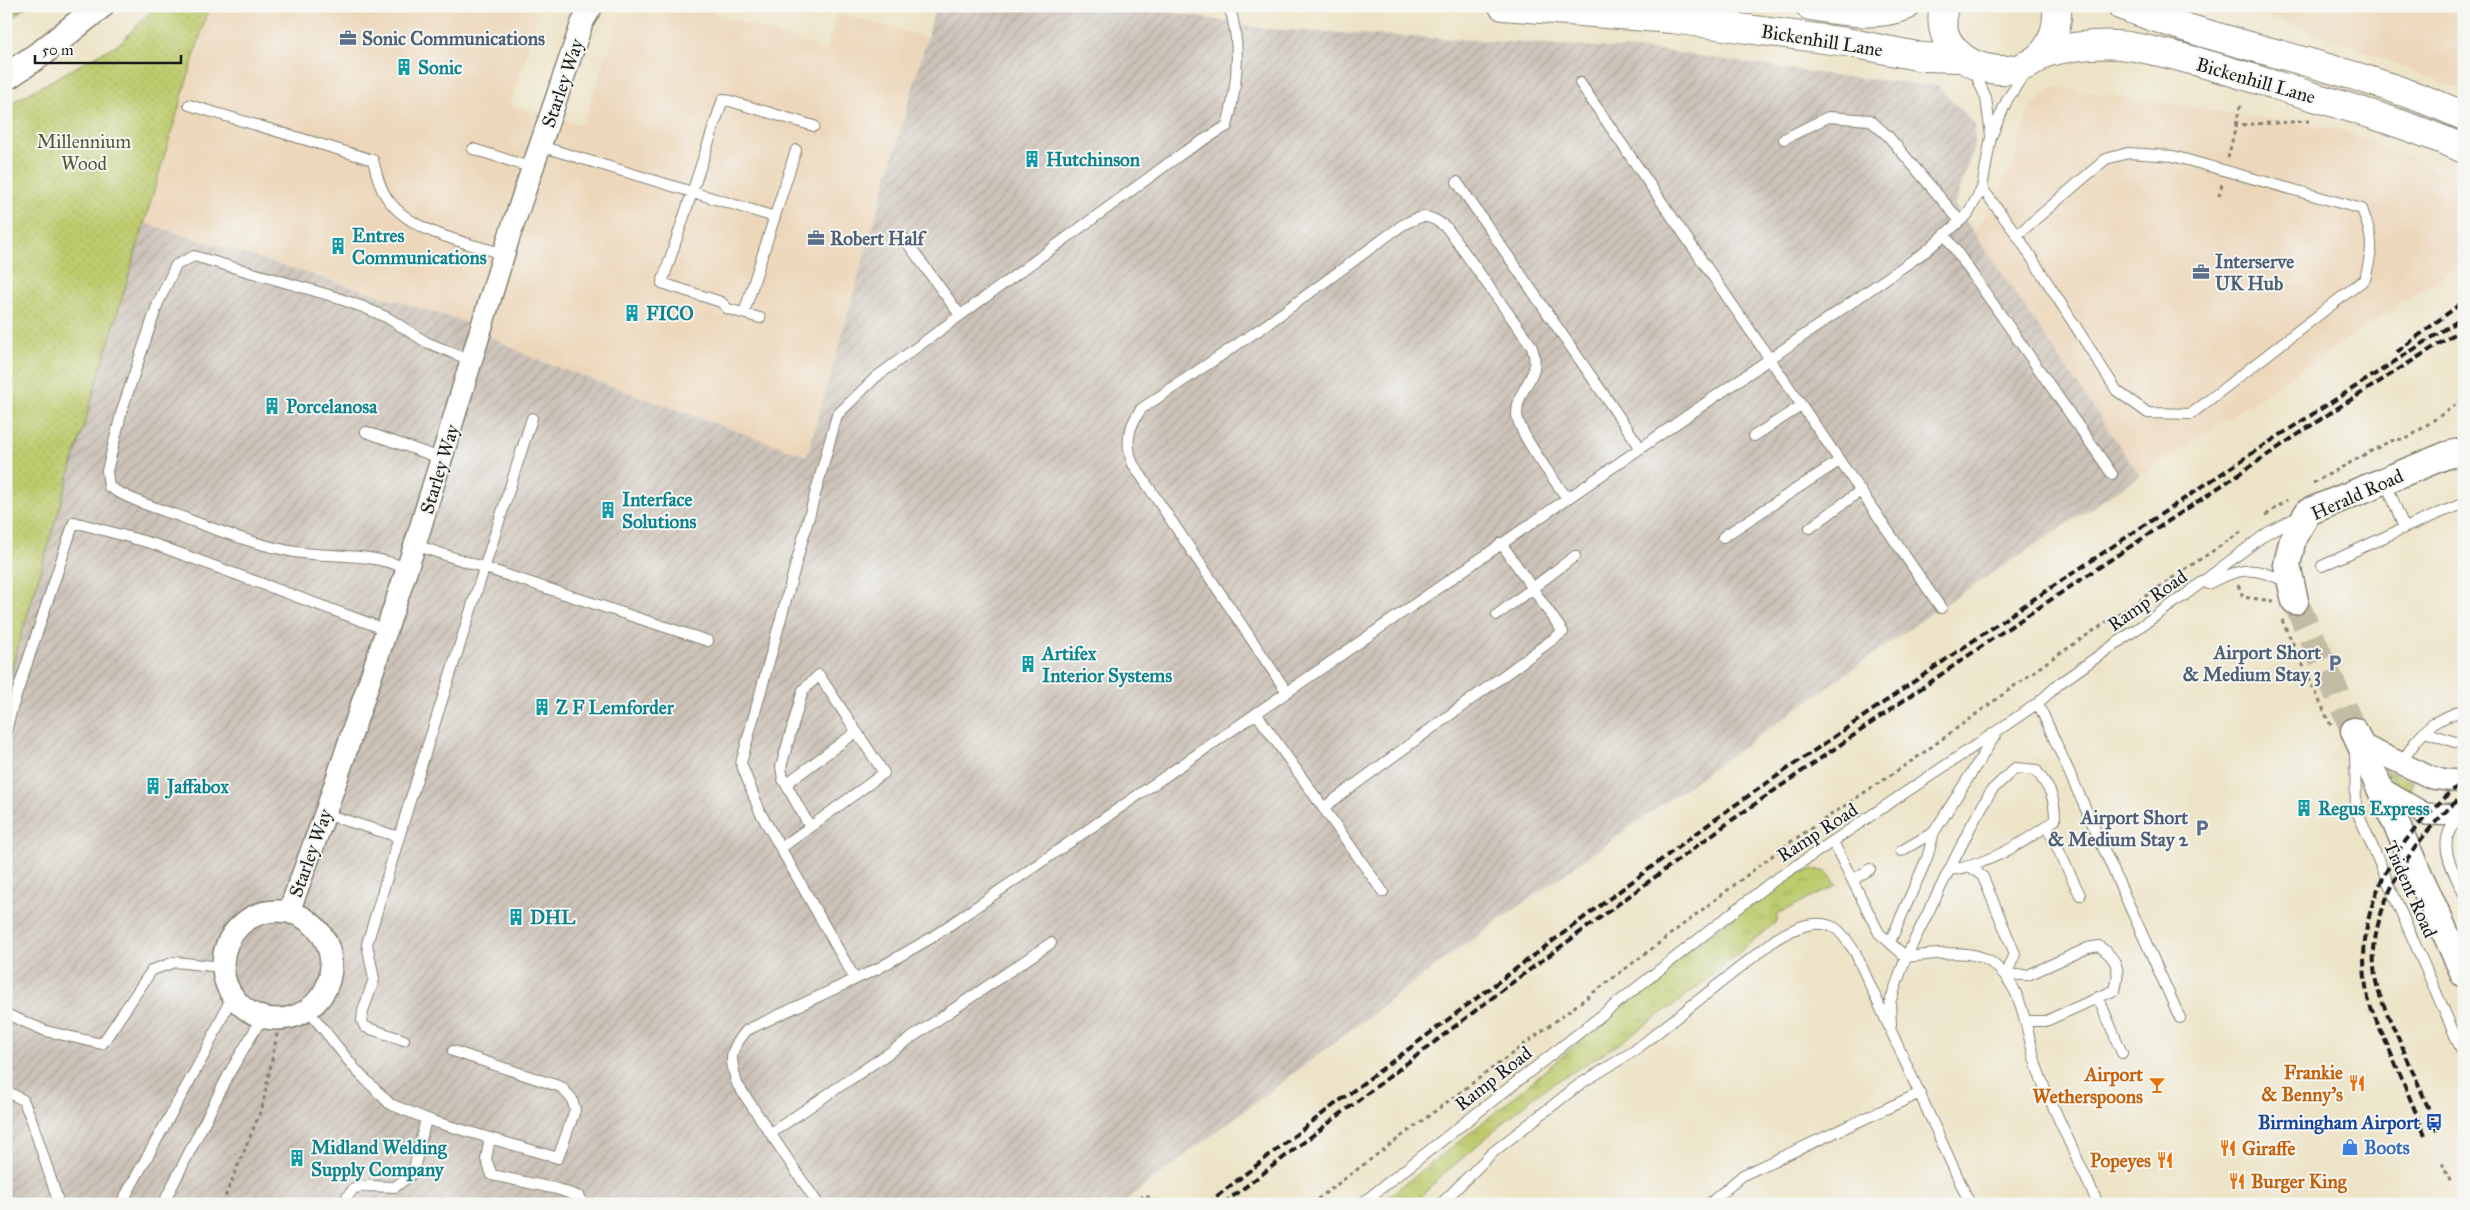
<svg xmlns="http://www.w3.org/2000/svg" width="2470" height="1210" viewBox="0 0 2470 1210" font-family="'IM FELL Great Primer',serif">
	<style>
		.built { fill: #ecd7ba }
		.industrial { fill: url(#industrial-furrows) }
		.grass { fill: url(#grass-tufts); stroke: #6c7444 }
		.forest { fill: url(#forest-firs); stroke: #59663e }
		.park { fill: url(#park-dots); stroke: #6c7444 }
		.lines { fill: none; stroke-linecap: round; stroke-linejoin: round }
		.tertiary-tunnel { stroke: #c3bca5; stroke-width: 26; stroke-dasharray: 26 13; stroke-linecap: butt }
		.service-casing { stroke: #848072; stroke-width: 12 }
		.minor-casing { stroke: #848072; stroke-width: 24 }
		.tertiary-casing { stroke: #848072; stroke-width: 29 }
		.secondary-casing { stroke: #848072; stroke-width: 30 }
		.path { stroke: #848072; stroke-width: 3; stroke-dasharray: 4 4; stroke-linecap: butt }
		.service { stroke: #fff; stroke-width: 10 }
		.minor { stroke: #fff; stroke-width: 21 }
		.tertiary { stroke: #fff; stroke-width: 26 }
		.secondary { stroke: #fff; stroke-width: 28 }
		.rail { stroke: #1c1c1c; stroke-width: 4; stroke-dasharray: 8 4; stroke-linecap: butt }
		.labels { text-anchor: middle; stroke-width: 4; stroke-linejoin: round; paint-order: stroke }
		.service-label { font-size: 19px; font-weight: bold; fill: #4e5e75; stroke: #f6f6f2; text-anchor: start }
		.street-label { font-size: 19px; fill: #1c1c1c; stroke: #f6f6f2 }
		.culture-label { font-size: 19px; font-weight: bold; fill: #0d838f; stroke: #f6f6f2; text-anchor: start }
		.park-label { font-size: 19px; fill: #545938; stroke: #f6f6f2 }
		.food-label { font-size: 19px; font-weight: bold; fill: #c56008; stroke: #f6f6f2; text-anchor: end }
		.transit-label { font-size: 19px; font-weight: bold; fill: #164399; stroke: #f6f6f2; text-anchor: end }
		.shop-label { font-size: 19px; font-weight: bold; fill: #366cbe; stroke: #f6f6f2; text-anchor: start }
	</style>
	<defs>
		<pattern id="industrial-furrows" width="10" height="10" patternUnits="userSpaceOnUse" patternTransform="scale(1.25)"><rect width="10" height="10" fill="#cbc2b8"/><path d="M-1 1l2-2M0 10L10 0M9 11l2-2" fill="none" stroke="#aea69e"/></pattern>
		<pattern id="grass-tufts" width="24" height="20" patternUnits="userSpaceOnUse" patternTransform="scale(1.25)"><rect width="24" height="20" fill="#bdcb6d"/><path d="M3 7l-1-3M5 7V3M7 7l1-3M15 17l-1-3M17 17v-4M19 17l1-3" fill="none" stroke="#a2ae5e"/></pattern>
		<pattern id="forest-firs" width="22" height="20" patternUnits="userSpaceOnUse" patternTransform="scale(1.25)"><rect width="22" height="20" fill="#96af60"/><path d="M5 1l3.5 6h-7zM16 11l3.5 6h-7z" fill="#7a8e4e"/></pattern>
		<pattern id="park-dots" width="8" height="8" patternUnits="userSpaceOnUse" patternTransform="scale(1.25)"><rect width="8" height="8" fill="#bdcb6d"/><path d="M2 2h.1M6 6h.1" fill="none" stroke="#a2ae5e" stroke-width="1.8" stroke-linecap="round"/></pattern>
	</defs>
	<rect width="100%" height="100%" fill="#f6f6f2"/>
	<filter id="ink" filterUnits="userSpaceOnUse"><feTurbulence type="fractalNoise" baseFrequency=".02" numOctaves="2"/><feDisplacementMap in="SourceGraphic" scale="10" xChannelSelector="R" yChannelSelector="G"/><feConvolveMatrix kernelMatrix="1 2 1 2 8 2 1 2 1" color-interpolation-filters="sRGB"/></filter>
	<filter id="wash" filterUnits="userSpaceOnUse"><feTurbulence type="fractalNoise" baseFrequency=".0096" numOctaves="4" result="noise"/><feDisplacementMap in="SourceGraphic" scale="20" xChannelSelector="R" yChannelSelector="G"/><feGaussianBlur stdDeviation="1.12" result="paint"/><feColorMatrix in="noise" values="0 0 0 0 0 0 0 0 0 0 0 0 0 0 0 0 0 1.4 0 .05"/><feComposite in="paint" operator="in"/></filter>
	<g filter="url(#wash)">
		<rect width="100%" height="100%" fill="#ede4c7"/>
		<path class="built" d="M207 6H541L511 105 582 125 624 6H691L826 50 838 13 926 37 807 456 532 358 461 321 138 221Z
			M2238 6H2464V92L2354 47Z
			M2055 87 2344 130 2464 182V262L2140 476 1973 233 1991 208 2013 165 2028 109Z"/>
		<path class="industrial" d="M936 6H1137L1267 29 1657 50 1838 76 1938 86 1975 125 1974 146 1955 205 2140 476 1930 614 1446 958 1121 1204H6V644L138 221 461 321 532 358 807 456Z"/>
		<path class="grass" d="M2383 770 2413 781 2410 797Z
			M1814 869 1827 872 1837 885 1777 914V921L1681 1000 1617 1045 1538 1093 1445 1173 1413 1204H1379L1481 1124 1691 949 1781 881 1801 872Z"/>
		<path class="forest" d="M6 6H28L6 23Z"/>
		<path class="park" d="M156 6H209L6 687V106L121 42Z"/>
	</g>
	<g filter="url(#ink)">
		<g class="lines">
			<path class="tertiary-tunnel" d="M2295 601 2354 731"/>
			<g class="service-casing">
				<path id="service" d="M1973 68 1986 98 1991 136
					M1580 83 1941 608
					M189 105 373 160C376 171 378 183 384 193 405 232 465 242 504 254
					M1784 139 1828 117 1870 120 1888 136 1960 221
					M540 146 775 217
					M473 149 533 168
					M1457 182 1640 447
					M1982 188 2017 235 2106 159 2128 153 2173 156 2362 209C2374 240 2373 248 2365 279L2191 414 2148 413 2117 391 2017 235
					M1945 235 2112 474
					M903 237 960 315
					M744 313 796 150
					M760 318 728 309 721 302 662 283 723 99 814 126
					M366 432 443 459
					M1754 436 1801 406
					M2386 482 2404 528 2464 503
					M1810 528 1860 491
					M1723 537 1839 461
					M415 545 708 641
					M2322 566 2404 528
					M407 569C373 552 332 558 295 552 255 545 217 530 179 516 155 508 131 500 109 487L107 471 122 410 158 303 176 265 194 256 329 295 363 307 388 318 426 342 472 361
					M2208 584C2243 566 2253 567 2288 582
					M1497 615 1575 556
					M1287 692 1133 464C1125 443 1128 428 1141 409L1266 325 1401 226C1423 214 1427 213 1447 228L1531 345C1544 378 1518 383 1517 413 1516 431 1555 481 1567 498
					M2038 703 2180 1018
					M1256 713 1383 892
					M6 731 12 708 74 522 154 544 387 630
					M2425 732 2464 745
					M2355 752 2356 809 2464 1056
					M2401 763 2416 741 2433 723 2464 709
					M786 784 856 732
					M1323 808 1563 632 1501 543
					M325 814 399 837
					M2461 817C2433 839 2452 868 2464 894
					M2047 826 2080 895
					M1833 842 1879 933 1906 957C1929 955 1969 948 1989 961 2028 986 2025 1040 2041 1079 2059 1121 2079 1162 2098 1204
					M781 848 884 773 819 675 803 690 781 767 783 779 810 827
					M1901 851 1934 832 1996 734
					M1971 867 1983 877 2015 954 2006 975H2028L2088 948 2099 946C2117 959 2121 968 2115 990L2046 1021H2025
					M1853 880 1870 869
					M1890 942 1927 858 1934 832
					M855 979 760 812 741 763 837 415 876 377 1184 152 1227 126C1237 88 1242 44 1229 6
					M2098 997 2122 1053
					M308 1010 356 1070 390 1104 432 1121 558 1158 575 1110 572 1099 561 1087 453 1051
					M6 1014 46 1031 102 1044 152 970 175 962 222 967
					M1891 1025 1890 1002 1906 957 1971 826 1991 791 2015 768 2036 770C2050 789 2055 796 2055 820 2024 843 1988 865 1950 870
					M404 1040 365 1027 362 1021 363 1011 374 979 367 944 409 804 532 418
					M6 1091 23 1100 31 1118 59 1204
					M771 1133 1051 943
					M490 1138 486 1159 492 1175 557 1189 580 1197 582 1204
					M115 1204 122 1202 205 1053 232 996
					M163 1204 231 1070 262 1018
					M342 1204 354 1188 369 1186 395 1187 413 1173 426 1119
					M818 1204 737 1084C730 1057 728 1052 747 1030L879 968 931 938 1926 251 1968 214 1982 188 1991 137 2007 100 2026 71
					M1361 1204 1769 884 1997 731 2038 703 2060 683 2185 595 2267 533 2299 516
					M1441 1204 1492 1153 1580 1084 1634 1051 1776 939C1793 929 1815 917 1835 928 1842 932 1850 945 1855 952L1970 1204
					M1709 1204 1743 1175 1920 1093"/>
			</g>
			<g class="minor-casing">
				<path id="minor" d="M2360 744 2432 778 2464 782
					M2382 789 2425 814 2464 815
					M223 965a54 54 0 1 1 108 0a54 54 0 1 1-108 0Z
					M289 911 325 814 415 545 509 237 582 23 592 6"/>
			</g>
			<g class="tertiary-casing">
				<path id="tertiary" d="M6 77 43 52 100 6
					M2295 601 2287 565 2293 538 2308 512 2447 455 2464 451
					M2354 731 2464 974"/>
			</g>
			<g class="secondary-casing">
				<path id="secondary" d="M1503 6 1672 19 1846 42 1922 57 1962 58
					M1810 6C1842 11 1874 18 1906 6
					M1944 6C1926 79 2062 103 2057 6
					M2122 6C2234 48 2355 67 2464 116
					M2042 54C2070 46 2098 42 2128 46 2178 54 2229 71 2278 86 2340 105 2404 122 2464 149"/>
			</g>
			<path class="path" d="M2236 125 2241 102
				M2228 158 2236 125 2309 121
				M2219 196 2222 183
				M2313 483 2390 441 2408 438 2464 399
				M2266 515 2287 500
				M2238 585 2243 597 2273 601
				M2282 620 2332 728
				M2442 1163 2451 1183
				M222 1204 262 1108 280 1020
				M1134 1204 1144 1195 1162 1204
				M1311 1204 1645 954 1786 845 1919 756 2047 662 2244 530"/>
			<use href="#service" class="service"/>
			<use href="#minor" class="minor"/>
			<use href="#tertiary" class="tertiary"/>
			<use href="#secondary" class="secondary"/>
			<path class="rail" d="M2397 352 2464 301
				M2437 1131C2425 1098 2410 1065 2396 1033 2388 1015 2378 996 2375 976 2365 910 2415 835 2464 795
				M2425 1135C2412 1103 2399 1072 2385 1040 2380 1027 2371 1012 2368 998 2350 907 2396 837 2464 781
				M1207 1204 1326 1111 1725 812 2025 605 2260 448 2464 317
				M1223 1204 1509 985 1732 820 1995 637 2333 411 2464 328"/>
		</g>
	</g>
	<defs>
		<g id="office-bare" transform="scale(1.35)"><path d="M-6-3h4V-5.5h4V-3h4V5H-6ZM-1-4.5V-3h2v-1.5ZM-6 0V1H6V0Z" fill="#5c6f8a" stroke="#f6f6f2" stroke-width="2.5" paint-order="stroke"/></g>
		<g id="building-bare" transform="scale(1.35)"><path d="M-4-6H4V6H1V3H-1V6H-4ZM-2.5-4.3h1.7v1.8h-1.7ZM.8-4.3h1.7v1.8H.8ZM-2.5-1h1.7V.8h-1.7ZM.8-1h1.7V.8H.8Z" fill="#0f9aa8" stroke="#f6f6f2" stroke-width="2.5" paint-order="stroke"/></g>
		<g id="parking-bare" transform="scale(1.35)"><path d="M-3.5-5.5H1a3.5 3.5 0 0 1 0 7H-1V5.5H-3.5ZM-1-3.4V-.6H.8a1.4 1.4 0 0 0 0-2.8Z" fill="#5c6f8a" stroke="#f6f6f2" stroke-width="2.5" paint-order="stroke"/></g>
		<g id="restaurant-bare" transform="scale(1.35)"><path d="M-5-6h1v4h1v-4h1v4h1v-4h1v5L-1.5 .5V6h-2V.5L-5-1ZM5-6V6H3V1.5H1.5Q1.5-4 5-6Z" fill="#e8710a" stroke="#f6f6f2" stroke-width="2.5" paint-order="stroke"/></g>
		<g id="bar-bare" transform="scale(1.35)"><path d="M-6-5H6L.8 .8V4.5H3.5V6h-7V4.5H-.8V.8Z" fill="#e8710a" stroke="#f6f6f2" stroke-width="2.5" paint-order="stroke"/></g>
		<g id="bus-bare" transform="scale(1.35)"><path d="M-5-6H5V4H4V6H2V4H-2V6H-4V4H-5ZM-3.5-4V0h7V-4ZM-3.5 1.2v1.5H-2V1.2ZM2 1.2v1.5H3.5V1.2Z" fill="#1a4fb4" stroke="#f6f6f2" stroke-width="2.5" paint-order="stroke"/></g>
		<g id="shop-bare" transform="scale(1.35)"><path d="M-5-2.5h2.3a2.7 3.5 0 0 1 5.4 0H5L5.5 6h-11ZM-1.5-2.5h3a1.5 2.3 0 0 0-3 0Z" fill="#3f7fe0" stroke="#f6f6f2" stroke-width="2.5" paint-order="stroke"/></g>
	</defs>
	<g fill-rule="evenodd">
		<use href="#office-bare" x="348" y="38"/>
		<use href="#building-bare" x="404" y="67"/>
		<use href="#building-bare" x="1032" y="159"/>
		<use href="#office-bare" x="816" y="238"/>
		<use href="#building-bare" x="338" y="246"/>
		<use href="#office-bare" x="2201" y="272"/>
		<use href="#building-bare" x="632" y="313"/>
		<use href="#building-bare" x="272" y="406"/>
		<use href="#building-bare" x="608" y="510"/>
		<use href="#parking-bare" x="2335" y="663"/>
		<use href="#building-bare" x="1028" y="664"/>
		<use href="#building-bare" x="542" y="707"/>
		<use href="#building-bare" x="153" y="786"/>
		<use href="#building-bare" x="2304" y="808"/>
		<use href="#parking-bare" x="2202" y="828"/>
		<use href="#building-bare" x="516" y="917"/>
		<use href="#restaurant-bare" x="2357" y="1083"/>
		<use href="#bar-bare" x="2157" y="1085"/>
		<use href="#bus-bare" x="2434" y="1122"/>
		<use href="#shop-bare" x="2350" y="1147"/>
		<use href="#restaurant-bare" x="2228" y="1148"/>
		<use href="#building-bare" x="297" y="1158"/>
		<use href="#restaurant-bare" x="2165" y="1160"/>
		<use href="#restaurant-bare" x="2237" y="1181"/>
	</g>
	<g class="labels">
		<g class="service-label">
			<text x="362" y="45">Sonic Communications</text>
			<text x="830" y="245">Robert Half</text>
			<text x="2215" y="268">Interserve<tspan x="2215" dy="22">UK Hub</tspan></text>
			<text x="2321" y="659" text-anchor="end">Airport Short<tspan x="2321" dy="22">&amp; Medium Stay 3</tspan></text>
			<text x="2188" y="824" text-anchor="end">Airport Short<tspan x="2188" dy="22">&amp; Medium Stay 2</tspan></text>
		</g>
		<g class="street-label">
			<text transform="translate(1822 40) rotate(9)" y="7">Bickenhill Lane</text>
			<text transform="translate(2256 80) rotate(16)" y="7">Bickenhill Lane</text>
			<text transform="translate(562 83) rotate(-71)" y="7">Starley Way</text>
			<text transform="translate(439 469) rotate(-73)" y="7">Starley Way</text>
			<text transform="translate(2357 494) rotate(-24)" y="7">Herald Road</text>
			<text transform="translate(2147 600) rotate(-35)" y="7">Ramp Road</text>
			<text transform="translate(1817 832) rotate(-33)" y="7">Ramp Road</text>
			<text transform="translate(310 853) rotate(-70)" y="7">Starley Way</text>
			<text transform="translate(2411 889) rotate(66)" y="7">Trident Road</text>
			<text transform="translate(1493 1078) rotate(-38)" y="7">Ramp Road</text>
		</g>
		<g class="culture-label">
			<text x="418" y="74">Sonic</text>
			<text x="1046" y="166">Hutchinson</text>
			<text x="352" y="242">Entres<tspan x="352" dy="22">Communications</tspan></text>
			<text x="646" y="320">FICO</text>
			<text x="286" y="413">Porcelanosa</text>
			<text x="622" y="506">Interface<tspan x="622" dy="22">Solutions</tspan></text>
			<text x="1042" y="660">Artifex<tspan x="1042" dy="22">Interior Systems</tspan></text>
			<text x="556" y="714">Z F Lemforder</text>
			<text x="167" y="793">Jaffabox</text>
			<text x="2318" y="815">Regus Express</text>
			<text x="530" y="924">DHL</text>
			<text x="311" y="1154">Midland Welding<tspan x="311" dy="22">Supply Company</tspan></text>
		</g>
		<g class="park-label">
			<text x="84" y="148">Millennium<tspan x="84" dy="22">Wood</tspan></text>
		</g>
		<g class="food-label">
			<text x="2343" y="1079">Frankie<tspan x="2343" dy="22">&amp; Benny's</tspan></text>
			<text x="2143" y="1081">Airport<tspan x="2143" dy="22">Wetherspoons</tspan></text>
			<text x="2242" y="1155" text-anchor="start">Giraffe</text>
			<text x="2151" y="1167">Popeyes</text>
			<text x="2251" y="1188" text-anchor="start">Burger King</text>
		</g>
		<g class="transit-label">
			<text x="2420" y="1129">Birmingham Airport</text>
		</g>
		<g class="shop-label">
			<text x="2364" y="1154">Boots</text>
		</g>
	</g>
	<rect width="2470" height="1210" fill="none" stroke="#f6f6f2" stroke-width="25"/>
	<path d="M35 55v8h146v-8" fill="none" stroke="#1c1c1c" stroke-width="2.5"/>
	<text x="42" y="55" font-size="15" fill="#1c1c1c" stroke="#f6f6f2" stroke-width="4" paint-order="stroke">50 m</text>
</svg>
